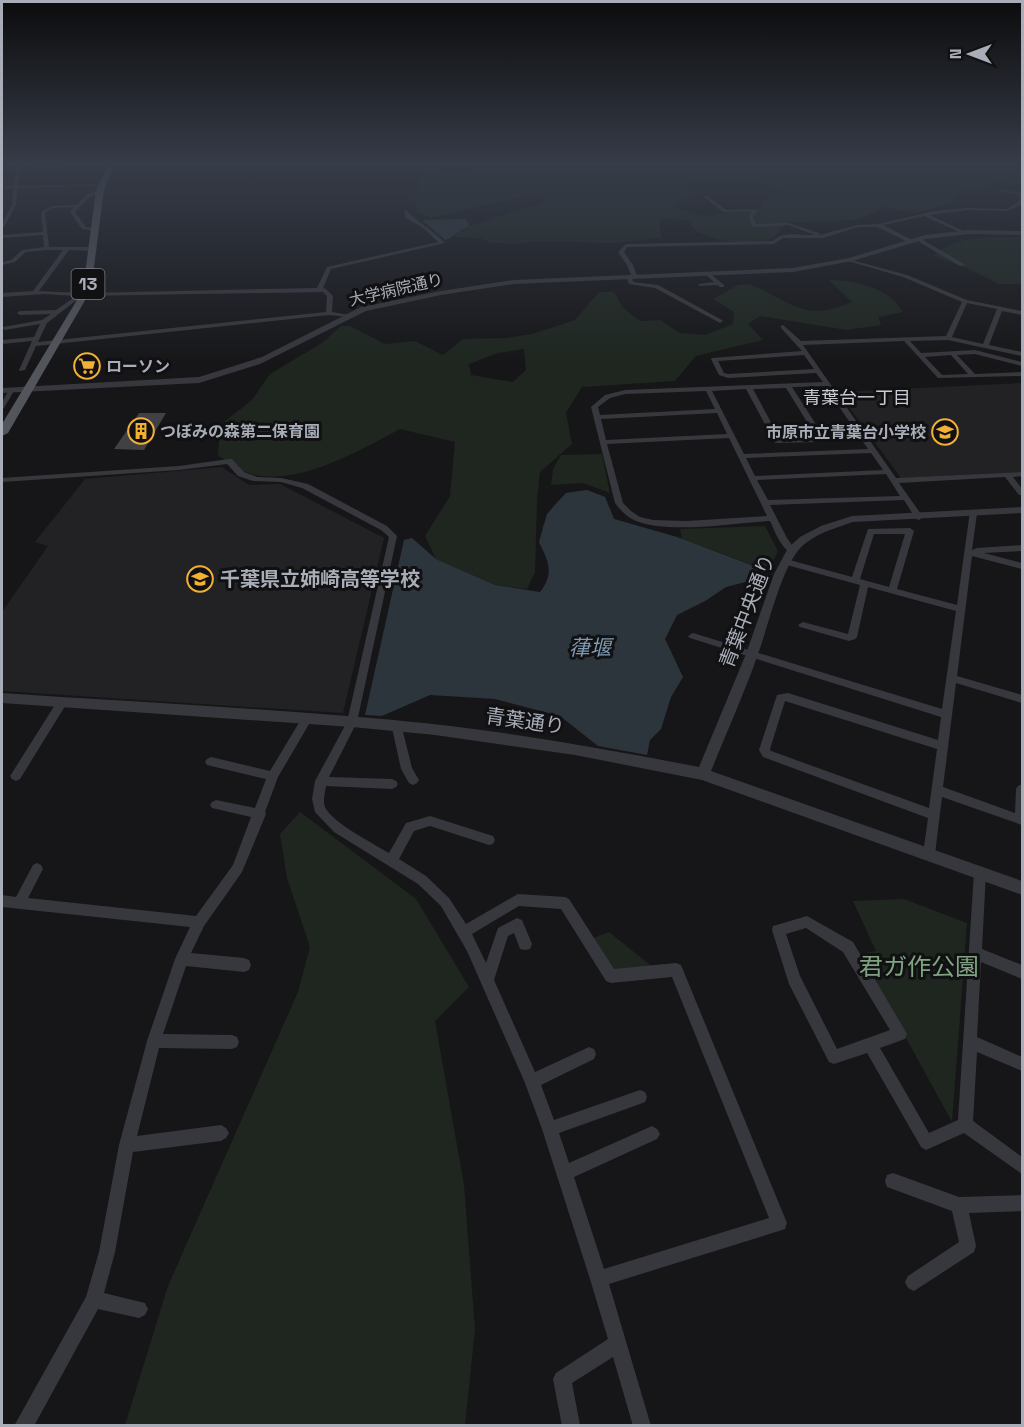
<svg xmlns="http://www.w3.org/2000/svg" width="1024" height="1427" viewBox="0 0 1024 1427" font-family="'Space Grotesk','Noto Sans JP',sans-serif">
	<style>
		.built { fill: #222225 }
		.green { fill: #1e261f; fill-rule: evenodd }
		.water { fill: #2c353c }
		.building { fill: #404145 }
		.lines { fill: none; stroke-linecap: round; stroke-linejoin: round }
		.minor { fill: #37383d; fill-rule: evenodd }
		.tertiary { fill: #37383d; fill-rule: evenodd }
		.primary { fill: #53555c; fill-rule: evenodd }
		.labels { text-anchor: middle; stroke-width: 6; stroke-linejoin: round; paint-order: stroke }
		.far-street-label { font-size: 16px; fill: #a8adb8; stroke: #111113 }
		.far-poi-label { font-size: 16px; font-weight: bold; fill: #a8adb8; stroke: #111113; text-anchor: start }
		.shield { fill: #111113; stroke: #7b7e86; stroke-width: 1.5 }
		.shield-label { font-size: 18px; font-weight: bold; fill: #a8adb8 }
		.far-quarter-label { font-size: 18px; fill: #c9ccd4; stroke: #111113 }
		.poi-label { font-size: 20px; font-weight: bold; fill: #a8adb8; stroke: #111113; text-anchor: start }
		.street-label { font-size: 20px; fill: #a8adb8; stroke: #111113 }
		.water-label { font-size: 21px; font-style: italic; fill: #7f9bb3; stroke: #111113 }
		.near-park-label { font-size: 24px; fill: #7fa381; stroke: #111113 }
	</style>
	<rect width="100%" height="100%" fill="#161618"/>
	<path class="built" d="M1022 383V472L901 478 838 392Z
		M222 467 249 485 280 484 384 538 343 713 2 691V612L48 546 35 542 85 479Z"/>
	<path class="green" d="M475 166H1022V186L997 181 981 192 960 189 950 204 915 213 886 207 857 220 785 223 776 237 754 244 720 240 697 232 687 220 660 219 661 238 614 243 538 241 519 244 492 243 480 238 453 237 470 226 542 203 546 193 534 194 431 218 418 213 414 198 419 188V175L427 168 470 170ZM723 179 771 185 786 193 779 198 760 201 762 208 705 216 672 207 691 196 684 184Z
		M1022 237V284H999L965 267 933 256C958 234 991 238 1022 237Z
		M829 280C849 280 874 285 890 297 895 300 899 307 903 312L878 317 881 325 847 330 760 316 748 324 763 340 696 356 675 381 582 387 566 413 572 444 540 472 537 501 535 572 527 589 495 585 436 559 425 536 450 496 455 442 400 429C358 451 300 486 251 474 240 471 228 461 218 456L220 425 252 400 270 374 322 343 341 326H350L385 344 415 341 443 355 463 339 506 338 532 334 575 320 599 292H614L623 308 640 321 661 320 679 333 705 335 733 324 734 312 713 299 738 285 749 284C793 302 802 323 852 302ZM524 349 526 370 513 382 471 375 469 364 498 353Z
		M602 454 610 493 583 483 551 485 553 469 561 455Z
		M587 490 605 497 614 519 682 539 680 529 765 526 778 551 769 571 699 545 764 570V577L726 587 705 601 677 615 666 636 542 528 553 506 566 493Z
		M300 812 416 899 469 987 435 1021 464 1185 475 1329 465 1425H125L168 1286 298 992 310 947 287 878 280 834Z
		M904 899 967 923 952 1122 860 954 876 951 853 901Z
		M609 932 659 972 611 976 588 940Z"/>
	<path class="water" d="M466 219 470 226C460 229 455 237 445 240L422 220Z
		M587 490 605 497 614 519 677 537 764 570V577L726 587 705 601 677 615 665 639 683 677 671 697 661 729 650 740 647 755 598 746 560 716 495 699 430 695 382 716 365 715 404 540 412 538 436 559 495 585 540 592C555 573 548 561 539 542L547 514 566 493Z"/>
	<path class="building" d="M139 413H166L144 450 114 449Z"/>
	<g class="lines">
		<path class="minor" d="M16 166H20V168L80 166 20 170 18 186 102 184 104 185 18 188 16 205 4 227 2 228V223L12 205 13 188 2 189V187L14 185Z
			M100 189 102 191 90 197 75 212 86 227 99 229V231L82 229 70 212 74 207 53 208 45 213 49 247H94L97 249 94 251 69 250 39 291 80 293 85 289H89L90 290 86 293 317 288 327 267 438 242 423 228 406 218 404 211 406 210C416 221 433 230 445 243L331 269 323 288 326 289 333 296 332 312 349 315V317L329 315 36 346 25 370 20 371 19 370 32 341 2 344V340L34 337 40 324 5 330 2 328 3 327 42 320 51 314 20 315 17 313 20 311 56 310 76 296 44 294 2 297V293L33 291 63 250H47L26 252 15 262 2 265V262L11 260 22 250 44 247 43 235 2 238V235L43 232 41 212 52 206 77 205 86 195ZM323 292 327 296 326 312 38 342 47 323 82 296Z
			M1000 189 1022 193V204L1008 211 967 210 929 215 966 232 964 234 924 216 883 225 912 240 910 243 877 227H858L823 238H783L774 244 627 247 624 252 633 265 637 276 632 277 633 282 658 285 722 320 723 321 720 323 655 288 629 284 626 276 631 275 627 265 618 252 626 244 773 241C783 230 802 236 815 235L788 225 758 227 752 226 749 217 752 211 723 212 704 197 706 195 726 210 755 209 757 212 753 217 756 224 788 223 819 233V235L858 225 878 224 935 211 967 208 1007 209 1019 202 1020 195 1000 191Z
			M918 237 964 264 965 265 960 266 916 240Z
			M848 259 907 275 967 300 1022 311V315L1002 311 989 345 1022 352V356L948 340 910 341 921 353 975 350 1022 362V366L975 354 957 355 975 374 1022 372V376L938 378 904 341 803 345 896 478 1022 472V476L1013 477 1022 489V495H1019L1005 477 899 483 923 517 919 520 916 519 904 500 770 505 787 538 796 551 792 554C781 548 775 532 770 521 734 523 669 534 636 521 627 517 621 511 615 503L591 407 605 395 625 390 823 382 816 373 728 378 719 375 711 359 712 358 802 351 781 328V326L783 325 801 341 946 336 962 302 903 277 848 261ZM967 303 997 309 983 344 952 337ZM804 355 814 369 728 374 724 373 718 361ZM951 355 968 374 942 375 925 357ZM825 386 868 449 744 454 712 391 746 389 775 443 822 442 826 440 792 387ZM786 388 817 438 780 439 753 389ZM706 391 715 409 600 415 598 407 610 398 625 394ZM717 413 727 434 606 440 601 419ZM729 438 767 516 686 521 653 520 640 517 631 511 623 503 607 444ZM871 453 883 470 755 476 746 458ZM886 474 900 496 768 500 757 480Z
			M708 272 724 285V287H720L717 285 699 286V284L714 282 705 274Z
			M9 390 14 391 4 408 2 409V402Z
			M229 459H232L244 472 257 477 281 478 308 484 387 526 397 536 357 722 329 777 392 779 396 781 398 784 396 787 392 789 326 786C325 793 322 802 326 809 335 824 374 844 389 853L406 823 430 816 493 836 495 840 493 844 489 845 430 826 414 831 399 859 426 876 449 898 466 924 518 894 565 897 569 899 614 969 676 963 681 965 787 1223 785 1229 779 1231 609 1284 651 1426H633L613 1357 572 1383 580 1425 562 1426 553 1379 556 1373 608 1339 590 1279 542 1129 525 1083 467 951 441 906 418 884 334 832 315 812 312 799 315 781 347 722 389 537 381 530 302 488 281 482 253 481 238 476 227 464 179 470 2 482V478L179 466ZM519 906 561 909 606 981 611 983 672 977 769 1218 604 1269 574 1177 657 1139 660 1134 657 1129 652 1126 569 1163 559 1133 640 1104 645 1102 647 1097 645 1092 640 1090 554 1120 541 1085 594 1059 596 1054 594 1049 589 1047 535 1072 494 980 508 936 514 933 520 949 525 950 530 949 532 944 522 920 517 918 498 928 486 963 472 934Z
			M970 511H976L977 513 972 550 977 548 1022 545V551L984 553 1022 563V569L972 556 957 676 1022 695V703L956 683 943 787 1015 813 1016 789 1018 786 1022 784V825L942 797 935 854 933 858 929 859 925 858 923 854 928 818 763 757 759 750 776 698 777 695 788 693 938 740 941 717 690 638 688 636 693 633 942 709 956 611 868 587 857 637 855 639 849 641 800 627 798 625 803 622 848 634 860 585 783 564 782 562 786 559 852 577 868 529 910 528 914 531 897 589 957 605ZM874 534H905L889 587 860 579ZM785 701 937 749 929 808 771 751 770 749Z
			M62 699 67 703 20 779 16 781 12 779 10 776 12 773 58 700Z
			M307 715 311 716 312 719 278 777 265 812 266 814 242 872 204 926 191 953 244 958 249 960 251 965 249 970 244 972 186 966 163 1034 232 1035 237 1037 239 1042 237 1047 232 1049 159 1048 137 1136 221 1125 226 1128 229 1133 226 1138 221 1141 133 1152 115 1252 104 1293 145 1303 148 1309 145 1315 139 1318 98 1309 34 1426H14L86 1297 99 1252 119 1145 147 1041 175 959 190 927 2 907V895L16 897 33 865 37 863 41 865 43 869 28 898 196 916 233 865 251 817 212 808 210 805 212 802 216 800 255 808 266 779 207 765 205 762 207 759 211 757 270 771 303 716Z
			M397 724 401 725 402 728 412 768 419 780 417 783 413 785 409 783 401 769 392 728 393 725Z
			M980 866 984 868 986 872 982 949 1022 965V979L981 962 977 1037 1022 1057V1071L977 1052 973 1121 1022 1157V1174L964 1133 926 1150 921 1147 867 1053 834 1064 829 1062 789 984 772 930 773 926 807 916 853 942 907 1034 905 1039 880 1048 929 1133 958 1120 974 872 976 868ZM806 928 843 952 890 1030 837 1049 800 976 786 934Z
			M893 1173 959 1197 1022 1195V1211L969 1213 976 1246 974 1252 914 1291 908 1288 905 1282 908 1276 959 1242 952 1211 887 1187 885 1181 887 1175Z"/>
		<path class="tertiary" d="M970 230 1022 231V235L970 234 926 239 852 261 793 272 514 284 441 295 366 311 260 364 199 383 2 393V388L199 377 262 357 361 307 441 291 514 280 793 268 849 258 925 235Z
			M1022 507V513L853 522C833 529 810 535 797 552 780 575 769 623 759 651 745 692 727 731 711 771L1022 881V895L702 780 575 755 435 735 352 727 2 703V693C146 703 290 709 433 724 523 734 611 750 699 767L746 654 774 574 788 548 800 537 821 526 852 516Z"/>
		<path class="primary" d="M108 166H114L104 190 91 290 8 433 2 436V424L83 290 96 190Z"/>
	</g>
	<linearGradient id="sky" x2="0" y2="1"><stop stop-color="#0c0c0d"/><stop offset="0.45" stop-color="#363c48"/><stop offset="1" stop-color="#363c48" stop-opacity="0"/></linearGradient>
	<rect width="1024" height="365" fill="url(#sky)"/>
	<defs>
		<g id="supermarket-ring" transform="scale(1.35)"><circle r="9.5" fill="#111113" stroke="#f2b134" stroke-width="1.5"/><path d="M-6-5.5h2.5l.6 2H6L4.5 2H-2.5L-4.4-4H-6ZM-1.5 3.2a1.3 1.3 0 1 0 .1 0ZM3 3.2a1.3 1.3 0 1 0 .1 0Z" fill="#f2b134"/></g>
		<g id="building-ring" transform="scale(1.35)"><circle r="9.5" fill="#111113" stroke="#f2b134" stroke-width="1.5"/><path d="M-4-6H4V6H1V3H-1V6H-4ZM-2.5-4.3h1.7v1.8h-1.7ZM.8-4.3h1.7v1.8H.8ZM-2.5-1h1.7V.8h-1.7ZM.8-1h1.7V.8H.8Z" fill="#f2b134"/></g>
		<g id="school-ring" transform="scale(1.35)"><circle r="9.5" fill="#111113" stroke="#f2b134" stroke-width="1.5"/><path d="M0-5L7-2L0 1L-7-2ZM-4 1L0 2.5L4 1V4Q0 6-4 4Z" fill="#f2b134"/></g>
	</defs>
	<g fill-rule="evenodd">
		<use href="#supermarket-ring" x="87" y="366"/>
		<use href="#building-ring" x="141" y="431"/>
		<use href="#school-ring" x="945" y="432"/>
		<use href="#school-ring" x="200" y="579"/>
	</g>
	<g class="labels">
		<g class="far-street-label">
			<text transform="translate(396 289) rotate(-13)" y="6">大学病院通り</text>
		</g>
		<g class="far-poi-label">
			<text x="106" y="372">ローソン</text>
			<text x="160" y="437">つぼみの森第二保育園</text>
			<text x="926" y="438" text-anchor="end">市原市立青葉台小学校</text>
		</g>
		<rect class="shield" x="71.5" y="269" width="33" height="30" rx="4.5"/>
		<g class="shield-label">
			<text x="88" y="290">13</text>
		</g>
		<g class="far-quarter-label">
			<text x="857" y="404">青葉台一丁目</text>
		</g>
		<g class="poi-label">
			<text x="220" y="586">千葉県立姉崎高等学校</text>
		</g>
		<g class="street-label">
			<text transform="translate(747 611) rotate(-69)" y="7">青葉中央通り</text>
			<text transform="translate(525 721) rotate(8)" y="7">青葉通り</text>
		</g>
		<g class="water-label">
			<text x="590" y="655">葎堰</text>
		</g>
		<g class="near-park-label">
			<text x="919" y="975">君ガ作公園</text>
		</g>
	</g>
	<rect width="1024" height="1427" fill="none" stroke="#a8adb8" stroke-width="6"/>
	<g transform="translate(970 54) rotate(270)" stroke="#111113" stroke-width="4.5" paint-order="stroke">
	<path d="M0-4.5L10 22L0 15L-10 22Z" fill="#a8adb8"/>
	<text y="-9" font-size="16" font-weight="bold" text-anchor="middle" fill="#a8adb8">N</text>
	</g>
</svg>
